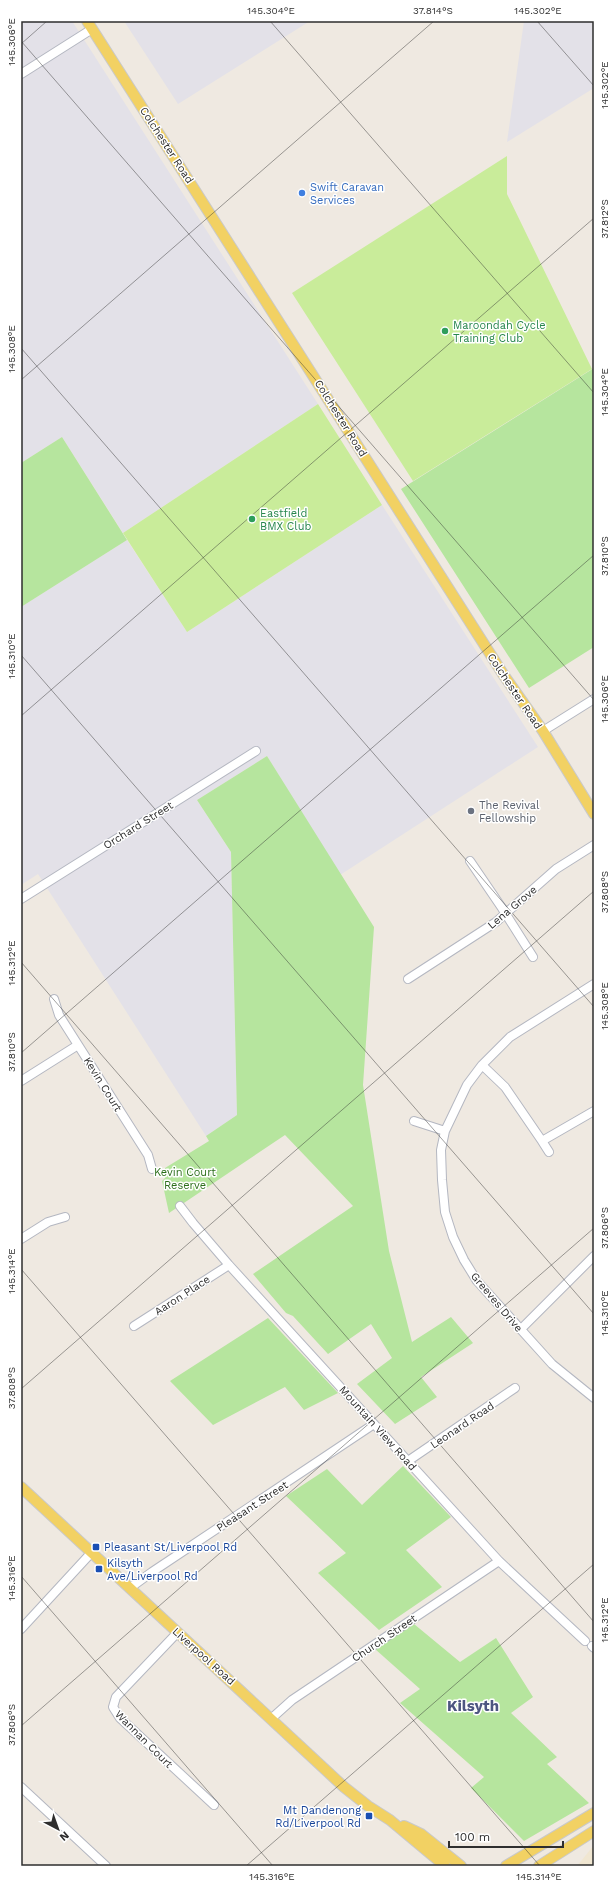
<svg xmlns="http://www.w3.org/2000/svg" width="615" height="1887" viewBox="0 0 615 1887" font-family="'Work Sans',sans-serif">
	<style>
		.industrial { fill: #e3e1e8 }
		.education { fill: #f0e6d1 }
		.green { fill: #b6e59e }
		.pitch { fill: #c9ec9a }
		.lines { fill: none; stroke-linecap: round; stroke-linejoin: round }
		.minor-casing { stroke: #b4b7c1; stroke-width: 10 }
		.major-casing { stroke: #c9c9c9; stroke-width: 12 }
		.minor { stroke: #fff; stroke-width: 8 }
		.major { stroke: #f2d163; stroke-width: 10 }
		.ticks { fill: none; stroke: #2e2e2e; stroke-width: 1; stroke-opacity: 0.45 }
		.shop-dot { fill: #3f7fe0; stroke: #fff; stroke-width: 1.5 }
		.leisure-dot { fill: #2e9e5b; stroke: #fff; stroke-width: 1.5 }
		.worship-dot { fill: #6b7280; stroke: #fff; stroke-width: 1.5 }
		.transit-dot { fill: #1a4fb4; stroke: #fff; stroke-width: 1.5 }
		.labels { text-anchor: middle; stroke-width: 3; stroke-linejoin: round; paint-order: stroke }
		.street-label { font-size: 11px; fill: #2e2e2e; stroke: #fff }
		.shop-label { font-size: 11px; fill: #366cbe; stroke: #fff; text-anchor: start }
		.leisure-label { font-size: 11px; fill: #27864d; stroke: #fff; text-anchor: start }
		.worship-label { font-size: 11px; fill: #5b616d; stroke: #fff; text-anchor: start }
		.park-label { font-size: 11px; fill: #2c6e1b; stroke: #fff }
		.transit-label { font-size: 11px; fill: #164399; stroke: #fff; text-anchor: start }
		.district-label { font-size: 15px; font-weight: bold; fill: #4d5680; stroke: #fff }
		.neatline { fill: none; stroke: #2e2e2e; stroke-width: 1.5 }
		.ticks-label { font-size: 10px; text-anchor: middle; fill: #2e2e2e }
	</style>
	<rect width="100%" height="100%" fill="#efe9e1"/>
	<path class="industrial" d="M21 21H72L318 404 123 533 62 437 21 463Z
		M124 21H310L178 104Z
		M524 21H594V88L507 142Z
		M382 505 538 747 340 875 267 756 197 800 231 852 237 1115 206 1136 38 874 21 885V607L127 540 187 632Z"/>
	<path class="education" d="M594 1845V1866H577Z"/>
	<path class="green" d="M594 368V647L529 688 401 489Z
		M62 437 127 540 21 607V463Z
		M267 756 374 927 363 1085 389 1251 412 1342 451 1317 473 1343 421 1377 437 1397 395 1424 357 1384 392 1358 371 1324 328 1354 293 1316 286 1313 253 1274 353 1206 285 1135 169 1213 162 1181 165 1178V1168L209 1141 206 1136 237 1115 231 852 197 800Z
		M268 1318 338 1393 304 1410 285 1387 213 1425 170 1381Z
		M403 1466 451 1517 406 1550 442 1587 379 1630 318 1573 346 1553 286 1496 327 1469 362 1505Z
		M414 1624 460 1662 496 1638 533 1697 511 1713 557 1757 547 1764 589 1803 524 1841 471 1788 484 1777 400 1703 420 1689 375 1649Z"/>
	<path class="pitch" d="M507 156V194L592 369 413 481 292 293Z
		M318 404 382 505 187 632 123 533Z"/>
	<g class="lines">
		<g class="minor-casing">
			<path id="minor" d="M21 74 92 29
				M543 731 594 699
				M470 861 502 908 533 957
				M21 899 256 751
				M408 979 496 922 556 869 594 845
				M594 984 510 1037 482 1065 467 1085 445 1131 441 1150 442 1180 445 1212 453 1237 464 1260 477 1281 552 1364 594 1398
				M54 999 59 1015 148 1155 152 1169
				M482 1065 505 1087 542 1141 594 1111
				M21 1081 78 1045
				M414 1121 445 1131
				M542 1141 549 1152
				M180 1206 193 1223 229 1265 499 1561 585 1641
				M21 1239 48 1222 65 1217
				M134 1326 229 1265
				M521 1329 594 1256
				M408 1461 515 1388
				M130 1588 152 1572 374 1424
				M21 1629 92 1552
				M178 1632 116 1697 113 1707 120 1718 214 1805
				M592 1646 594 1648
				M272 1718 292 1700 499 1561
				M21 1787 106 1866"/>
		</g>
		<g class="major-casing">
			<path id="major" d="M87 21 503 674 543 731 594 814
				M21 1487 344 1787 368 1806 390 1820 445 1866
				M404 1826 421 1834 461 1866
				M506 1866 594 1813
				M539 1866 594 1831"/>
		</g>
		<use href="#minor" class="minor"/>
		<use href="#major" class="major"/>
	</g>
	<path class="ticks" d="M270 21 594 393M537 21 594 86M21 41 594 700M21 44 47 21M21 348 594 1007M21 380 434 21M21 655 594 1314M21 716 594 218M21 962 594 1622M21 1053 594 555M21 1269 540 1866M21 1389 594 891M21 1576 273 1866M21 1726 594 1228M246 1866 594 1564"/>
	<circle class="shop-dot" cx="302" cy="193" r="4"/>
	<g class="leisure-dot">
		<circle cx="445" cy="331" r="4"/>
		<circle cx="252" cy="519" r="4"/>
	</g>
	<circle class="worship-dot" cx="471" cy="811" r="4"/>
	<g class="transit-dot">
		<rect x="92" y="1543" width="8" height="8" rx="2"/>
		<rect x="95" y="1565" width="8" height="8" rx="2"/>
		<rect x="365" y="1812" width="8" height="8" rx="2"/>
	</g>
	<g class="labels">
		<g class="street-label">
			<text transform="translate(167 145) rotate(57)" y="4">Colchester Road</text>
			<text transform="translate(341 418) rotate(58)" y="4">Colchester Road</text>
			<text transform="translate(515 691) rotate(56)" y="4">Colchester Road</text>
			<text transform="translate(138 825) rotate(-32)" y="4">Orchard Street</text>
			<text transform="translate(512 907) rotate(-40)" y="4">Lena Grove</text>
			<text transform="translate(103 1084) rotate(58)" y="4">Kevin Court</text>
			<text transform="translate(182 1295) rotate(-33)" y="4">Aaron Place</text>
			<text transform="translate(497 1302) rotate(50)" y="4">Greeves Drive</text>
			<text transform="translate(462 1425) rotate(-34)" y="4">Leonard Road</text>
			<text transform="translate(378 1428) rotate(48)" y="4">Mountain View Road</text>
			<text transform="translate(252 1506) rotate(-33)" y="4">Pleasant Street</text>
			<text transform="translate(384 1638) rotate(-34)" y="4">Church Street</text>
			<text transform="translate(204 1656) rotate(42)" y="4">Liverpool Road</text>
			<text transform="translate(144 1739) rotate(45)" y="4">Wannan Court</text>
		</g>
		<g class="shop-label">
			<text x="310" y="191">Swift Caravan<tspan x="310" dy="13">Services</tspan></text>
		</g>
		<g class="leisure-label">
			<text x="453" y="329">Maroondah Cycle<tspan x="453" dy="13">Training Club</tspan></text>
			<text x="260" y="517">Eastfield<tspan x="260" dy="13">BMX Club</tspan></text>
		</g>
		<g class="worship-label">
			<text x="479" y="809">The Revival<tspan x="479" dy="13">Fellowship</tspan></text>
		</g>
		<g class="park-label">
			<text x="185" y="1176">Kevin Court<tspan x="185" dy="13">Reserve</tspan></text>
		</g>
		<g class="transit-label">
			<text x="104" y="1551">Pleasant St/Liverpool Rd</text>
			<text x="107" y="1567">Kilsyth<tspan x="107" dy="13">Ave/Liverpool Rd</tspan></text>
			<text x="361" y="1814" text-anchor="end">Mt Dandenong<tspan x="361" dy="13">Rd/Liverpool Rd</tspan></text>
		</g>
		<g class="district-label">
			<text x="473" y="1711">Kilsyth</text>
		</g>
	</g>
	<rect width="615" height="1887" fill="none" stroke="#ffffff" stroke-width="44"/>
	<g transform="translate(58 1829) rotate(139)" stroke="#ffffff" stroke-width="3" paint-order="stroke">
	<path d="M0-3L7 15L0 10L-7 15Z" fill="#2e2e2e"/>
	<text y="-6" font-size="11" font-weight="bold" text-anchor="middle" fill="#2e2e2e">N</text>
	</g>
	<path d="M449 1841v6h114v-6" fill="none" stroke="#2e2e2e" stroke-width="2"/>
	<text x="455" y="1841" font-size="12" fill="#2e2e2e" stroke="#ffffff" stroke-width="3" paint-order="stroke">100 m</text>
	<rect x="22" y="22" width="571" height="1843" class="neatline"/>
	<g class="ticks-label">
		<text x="271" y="14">145.304°E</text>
		<text x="433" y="14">37.814°S</text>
		<text x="538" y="14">145.302°E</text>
		<text transform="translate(11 42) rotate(-90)" y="4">145.306°E</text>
		<text transform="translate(604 85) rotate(-90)" y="4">145.302°E</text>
		<text transform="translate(604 219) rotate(-90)" y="4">37.812°S</text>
		<text transform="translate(11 349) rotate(-90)" y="4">145.308°E</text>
		<text transform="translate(604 392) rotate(-90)" y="4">145.304°E</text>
		<text transform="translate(604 556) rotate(-90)" y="4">37.810°S</text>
		<text transform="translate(11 656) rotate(-90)" y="4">145.310°E</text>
		<text transform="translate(604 699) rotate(-90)" y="4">145.306°E</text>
		<text transform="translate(604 892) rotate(-90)" y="4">37.808°S</text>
		<text transform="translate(11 963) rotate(-90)" y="4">145.312°E</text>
		<text transform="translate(604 1006) rotate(-90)" y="4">145.308°E</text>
		<text transform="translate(11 1052) rotate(-90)" y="4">37.810°S</text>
		<text transform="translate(604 1228) rotate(-90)" y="4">37.806°S</text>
		<text transform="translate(11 1271) rotate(-90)" y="4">145.314°E</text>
		<text transform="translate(604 1313) rotate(-90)" y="4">145.310°E</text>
		<text transform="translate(11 1388) rotate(-90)" y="4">37.808°S</text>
		<text transform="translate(11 1578) rotate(-90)" y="4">145.316°E</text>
		<text transform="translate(604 1620) rotate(-90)" y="4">145.312°E</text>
		<text transform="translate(11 1725) rotate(-90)" y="4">37.806°S</text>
		<text x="272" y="1880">145.316°E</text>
		<text x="539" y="1880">145.314°E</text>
	</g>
</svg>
